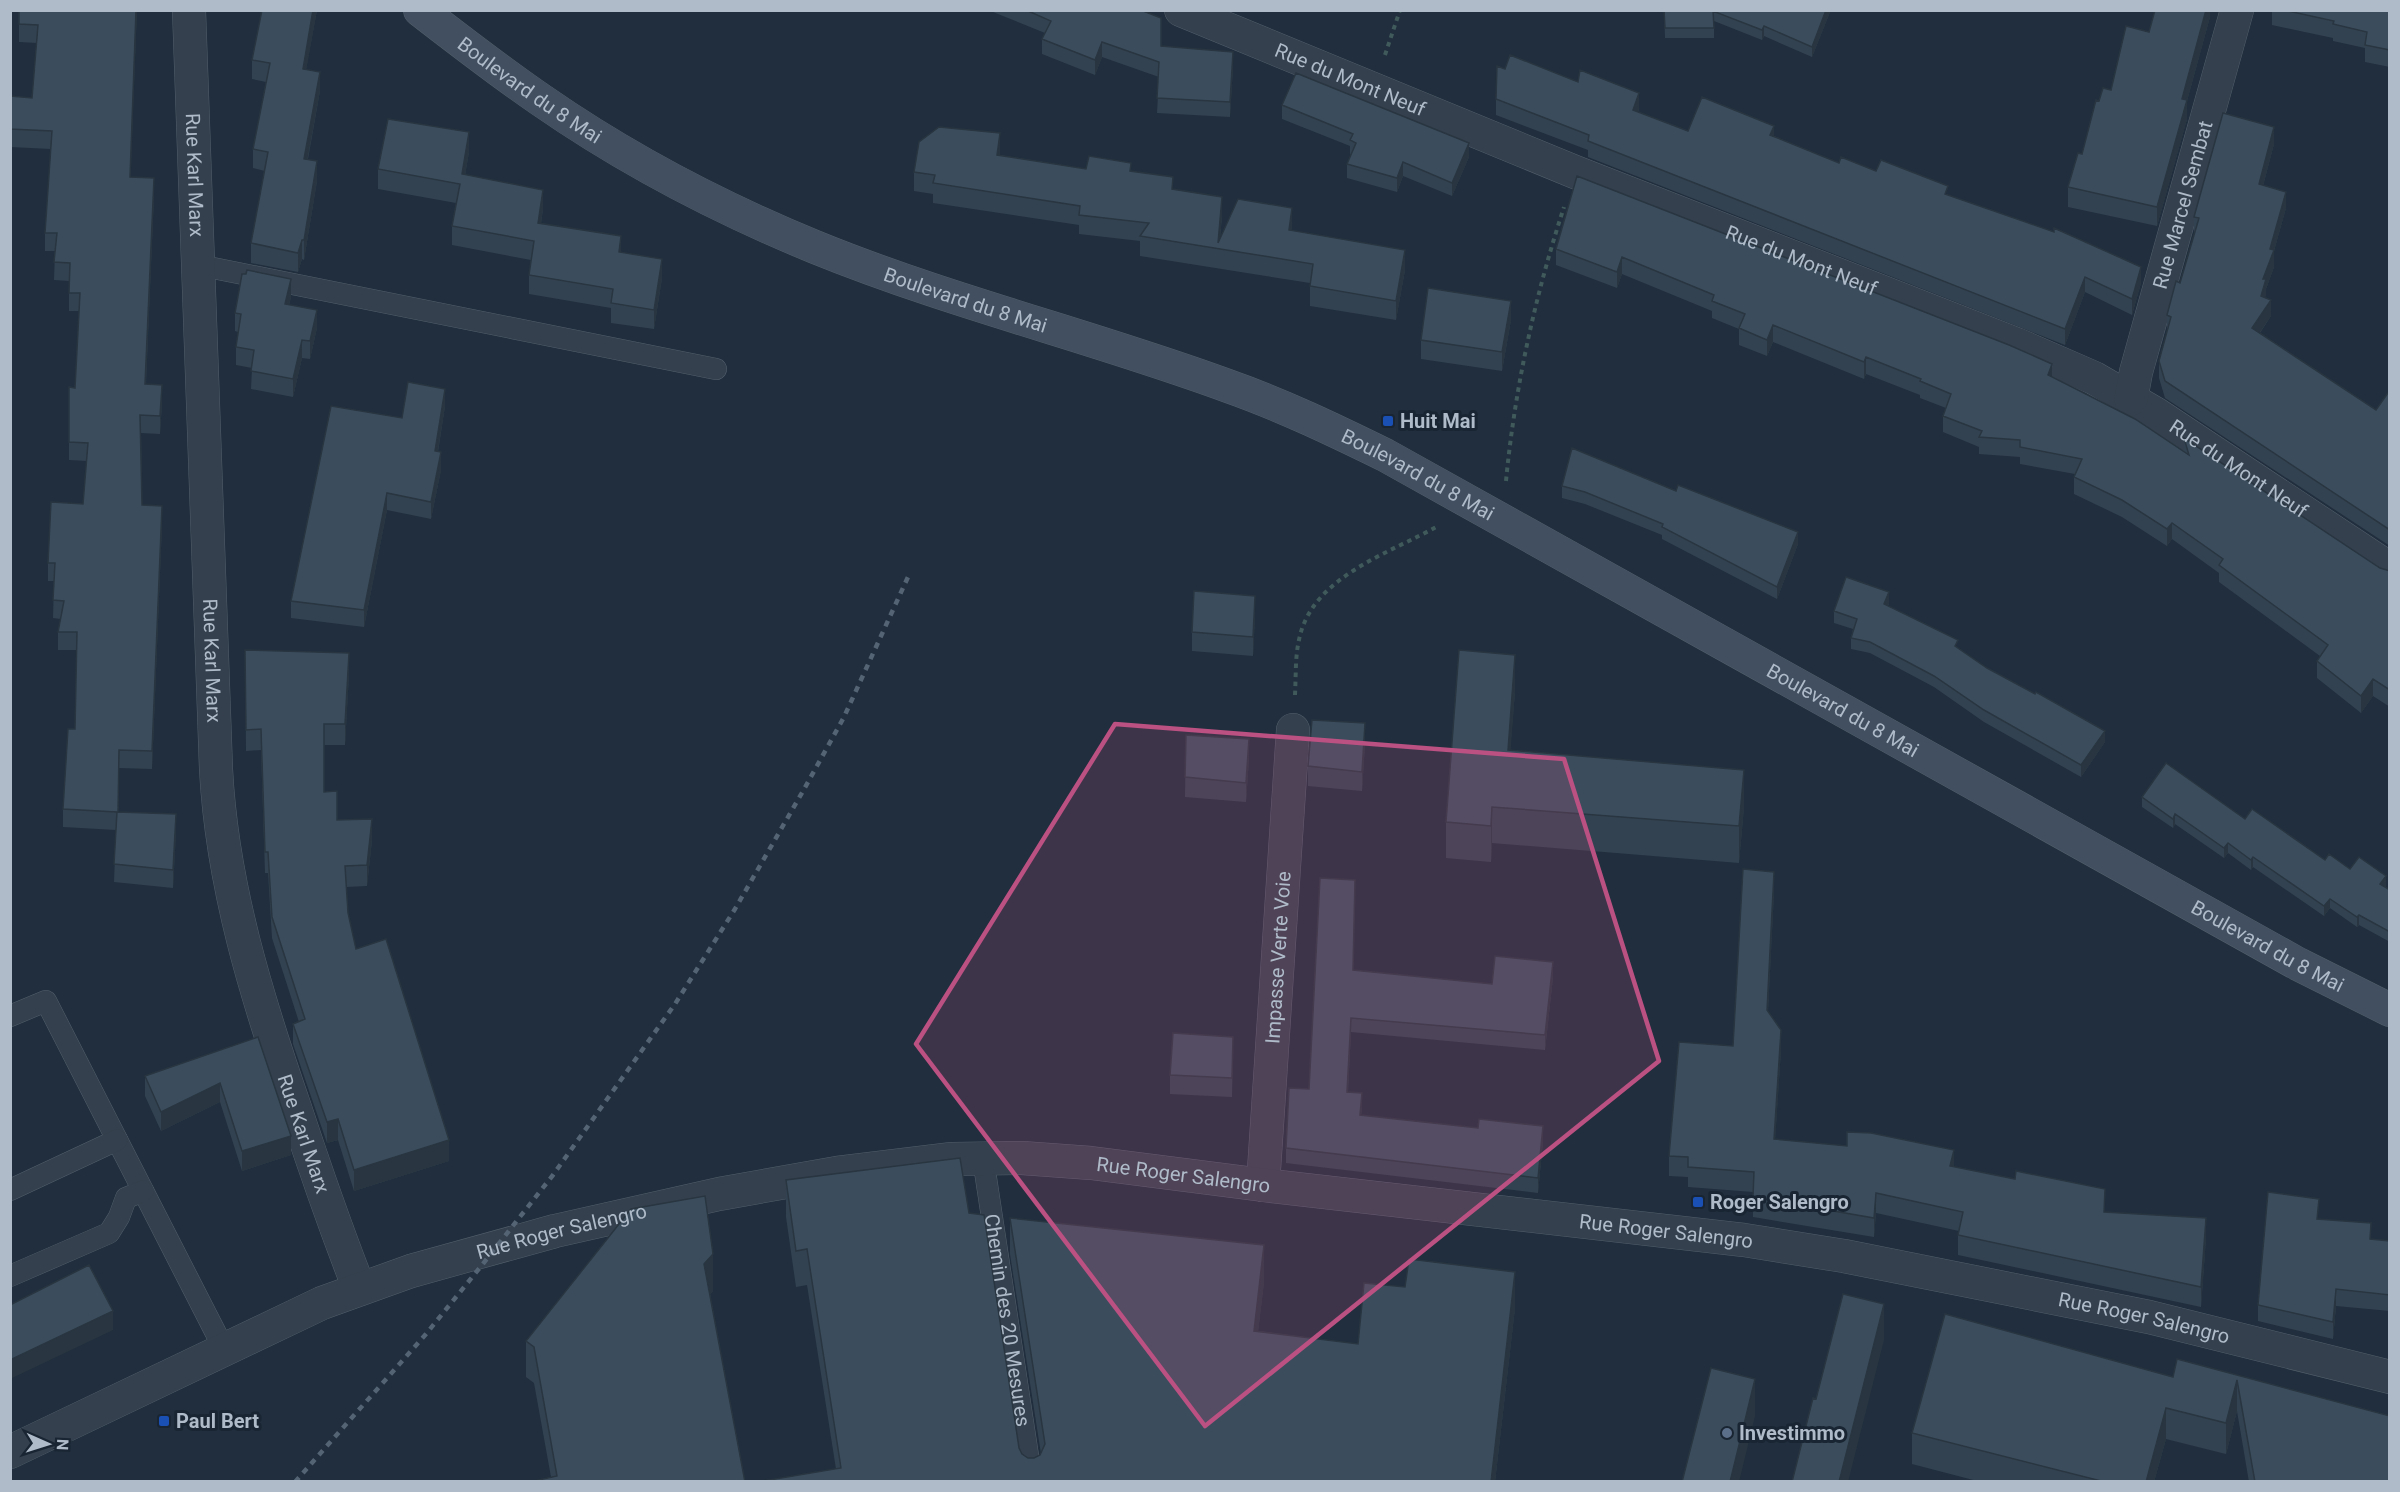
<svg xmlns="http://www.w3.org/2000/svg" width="2400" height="1492" viewBox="0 0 2400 1492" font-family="Roboto,sans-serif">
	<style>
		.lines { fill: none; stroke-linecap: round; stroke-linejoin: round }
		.service-casing { stroke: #525e6b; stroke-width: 22 }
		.minor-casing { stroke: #525e6b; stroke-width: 34 }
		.tertiary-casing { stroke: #525e6b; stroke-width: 34 }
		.secondary-casing { stroke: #525e6b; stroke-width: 34 }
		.path { stroke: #405a5b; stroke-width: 4; stroke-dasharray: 4.5 4.5; stroke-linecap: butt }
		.service { stroke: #34404d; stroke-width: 21 }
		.minor { stroke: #34404d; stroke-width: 33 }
		.tertiary { stroke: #34404d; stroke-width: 33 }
		.secondary { stroke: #414f60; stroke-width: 33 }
		.rail { stroke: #556475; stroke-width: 4.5; stroke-dasharray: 6 6; stroke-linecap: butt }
		.wall { fill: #334250 }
		.shaded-wall { fill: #293641 }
		.building { fill: #3b4d5d; stroke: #293641; stroke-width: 1.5 }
		.marked { fill: #bb5182; fill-opacity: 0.2; stroke: #bb5182; stroke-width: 4.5; stroke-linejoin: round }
		.transit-dot { fill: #1a4fb4; stroke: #192532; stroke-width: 2 }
		.service-dot { fill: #5c6f8a; stroke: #192532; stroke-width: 2 }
		.labels { text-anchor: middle; stroke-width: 6; stroke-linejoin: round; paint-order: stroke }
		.street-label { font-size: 20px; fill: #afbbc9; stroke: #192532 }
		.poi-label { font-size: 20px; font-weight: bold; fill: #afbbc9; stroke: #192532; text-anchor: start }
	</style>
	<rect width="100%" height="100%" fill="#202e3d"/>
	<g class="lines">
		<g class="service-casing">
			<g id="service">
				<path d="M198 265 716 369"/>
				<path d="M10 1016 46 1001 224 1349"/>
				<path id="s1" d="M983 1158 1032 1482"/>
				<path d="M10 1190 117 1140"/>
				<path d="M10 1276 109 1233 119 1217 126 1198 143 1191"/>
			</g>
		</g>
		<g class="minor-casing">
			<g id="minor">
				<path id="s2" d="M189 10 216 769C222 886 257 998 295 1108 315 1169 336 1229 359 1288"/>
				<path id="s3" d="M1181 10 1575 172 2016 344 2094 378 2156 414 2390 569"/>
				<path id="s4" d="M2131 399 2136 372 2237 10"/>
				<path id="s5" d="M1263 1185 1293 730"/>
			</g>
		</g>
		<g class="tertiary-casing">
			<g id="tertiary">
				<path id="s6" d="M10 1452 322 1303 411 1271 555 1231 719 1194 837 1173 952 1159 1022 1158 1091 1163 1263 1185 1744 1240 1844 1256 2149 1317 2390 1377"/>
			</g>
		</g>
		<g class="secondary-casing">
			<g id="secondary">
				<path id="s7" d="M420 10C460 41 500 72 541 100 626 159 720 208 815 247 950 302 1092 336 1228 386 1282 405 1334 430 1385 455L2298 964 2390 1010"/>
			</g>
		</g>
		<path class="path" d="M1385 55 1400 10
			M1506 481C1515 387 1535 296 1564 207
			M1295 695C1296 677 1295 657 1299 640 1311 577 1390 553 1438 526"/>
		<use href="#service" class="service"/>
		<use href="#minor" class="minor"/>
		<use href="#tertiary" class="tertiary"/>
		<use href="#secondary" class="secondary"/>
		<path class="rail" d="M295 1482 426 1334 482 1265 553 1175 675 1004 735 909 803 791 844 717 908 577"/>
	</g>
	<path class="wall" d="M137 10 130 177 154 196 146 384 162 403 160 434 141 433 142 505 162 524 152 769 119 768 118 812 176 832 173 888 114 882 116 830 63 827V809L75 729 77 650H58V632L61 619 53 618 54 581H48V563L83 504 87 461 69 460V387L75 388 79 311H69V281L54 280 55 251H45V233L51 149 10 147V96L32 98 37 43 19 42V24Z
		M262 10H317L306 69 320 91 308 159 317 181 304 260 302 259 298 272 251 263V243L265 171 253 168V149L266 82 252 79V60Z
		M988 10H1143L1161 46 1233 67 1230 117 1157 113 1159 77 1102 57 1095 75 1042 54V39L1045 33Z
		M1664 10H1830V12L1812 57 1764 36 1762 40 1714 21V38H1665Z
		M2210 10V17L2187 101V119L2157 226 2068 207V187L2082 154 2099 101 2111 90 2149 32Z
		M2272 10H2390V67L2365 62V48L2333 41V38L2272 25Z
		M1505 69 1578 82 1639 109 1638 112 1688 131 1774 136 1839 163 1876 171 1948 195 2141 283 2132 315 2085 292 2065 345 1588 157V150L1496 115V99Z
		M1282 105 1469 157 1452 196 1403 176 1397 192 1347 178V164L1351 155 1350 154V146L1282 119Z
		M2274 144 2263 186 2286 208 2274 251V267L2266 289 2265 298 2271 316 2260 333 2376 410 2390 390V546L2165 398 2159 378V361L2167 332V315L2180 283 2194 234V217Z
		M469 152 465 175 543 209 541 224 621 252 662 278 654 329 611 323V308L529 294V275L531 260 452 245V226L456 203 378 189V169Z
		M1000 153V155L1086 169 1131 171 1173 189 1222 216 1220 239 1292 227 1291 230 1405 270 1396 320 1310 306V283L1140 256V241L1079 234V225L933 203V194L914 191V172Z
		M1577 176 2052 377 2184 451V438L2380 568 2390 571V707L2373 696 2361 713 2317 678V661L2320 656 2219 582V573L2172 539 2167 546 2122 517 2074 494V477L2075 474 2020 464V457L1979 454V447L1943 432V416L1946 408 1920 398V395L1866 374 1864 379 1773 342 1767 356 1739 345V329L1712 318V311L1622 274 1617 288 1556 265V249Z
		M291 297 289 305 317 328 310 359 302 358 293 397 251 389 252 368 236 365V347L238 332 235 331V313Z
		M1511 320 1502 371 1421 359V340Z
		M445 406 438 452 441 470 431 519 387 510 364 627 291 618V601L402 418Z
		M1562 486 1798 544 1777 599 1662 539V535L1585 504 1562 498Z
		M1889 603 1888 606 1958 648 1987 668 2105 742 2081 777 1984 722 1934 687 1870 653 1851 649V638L1853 629 1834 623V611Z
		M1255 615 1253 656 1192 651V632Z
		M245 650 349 674 345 745H324V792L337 820 372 840 367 886 346 887 348 913 356 949 449 1161 354 1191 338 1140 327 1143 293 1044V1024L299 1022 272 938 268 873H265L261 750 246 751Z
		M1515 692 1510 750 1744 807 1739 863 1492 843 1491 862 1446 858V822Z
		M1186 735 1249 758 1246 802 1185 797Z
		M1365 743 1362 791 1308 786V766Z
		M2142 797 2245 819 2325 860 2350 869 2386 886 2385 887 2390 890V942L2359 925 2357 927 2330 908 2324 916 2253 867 2251 870 2228 853 2224 858 2175 824 2173 828 2142 807Z
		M1774 892 1768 1012 1781 1050 1775 1139 1954 1167 2105 1212 2206 1238 2201 1307 1958 1255V1235L1959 1231 1876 1213 1874 1237 1753 1217V1192L1688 1187V1177L1669 1176V1156L1733 1046Z
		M1355 895 1353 970 1492 984 1553 977 1545 1050 1351 1032 1348 1092 1362 1108 1361 1115 1543 1141 1538 1193 1286 1163V1148L1309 1089Z
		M258 1037 291 1155 242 1171 220 1102 161 1131 145 1096V1076Z
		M1233 1037 1232 1097 1170 1094V1075Z
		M786 1180 969 1213 1019 1448 1022 1454 1028 1458H1034L1041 1454 1010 1254V1218L1264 1282 1258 1331 1358 1344 1515 1308 1495 1482 836 1469 807 1285 796 1287 786 1217Z
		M2319 1219 2371 1239 2390 1241V1311L2336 1306 2333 1339 2258 1321V1305Z
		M713 1291 710 1294 745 1482 551 1477 534 1383 526 1377V1341Z
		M2177 1359 2390 1416V1482H2249L2237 1411 2226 1454 2166 1439 2154 1482H1981L1912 1464V1433L2173 1377Z"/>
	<path class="shaded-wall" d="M136 10H137L130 195V177Z
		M313 10H317L303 88V69Z
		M1826 10H1830V12L1812 57V47Z
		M2206 10H2210V17L2187 101V119L2157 226V207L2182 99Z
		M1764 26V36L1762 40V30Z
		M1102 42V57L1095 75V60Z
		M1233 52V67L1230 117V102Z
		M320 72V91L304 178V159Z
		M1639 93V109L1633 126V110Z
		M1774 126V141L1770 135Z
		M2274 127V144L2259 201V184Z
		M469 132V152L462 194V174Z
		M1000 133V153L997 174V155Z
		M1469 143V157L1452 196V183Z
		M317 161V181L304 260V240Z
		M1403 162V176L1397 192V178Z
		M154 178V196L145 402V384Z
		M543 190V209L538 243V223Z
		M2286 192V208L2274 251V267L2266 289V296L2261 313V296L2263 279 2270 249Z
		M1222 197V216L1219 249 1218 243Z
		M1292 208V227L1289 249V230Z
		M621 236V256L619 252Z
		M302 240V259L298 272V253Z
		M1405 250V270L1396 320V301Z
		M1622 257V274L1617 288V272Z
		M662 259V278L654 329V310Z
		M2141 267V283L2132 315V299Z
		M2085 277V292L2065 345V329Z
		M291 279V297L285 321V304Z
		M2271 300V316L2252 344V328Z
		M1511 301V320L1502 371V352Z
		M317 310V328L310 359V341Z
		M1773 325V342L1767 356V340Z
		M302 340V358L293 397V379Z
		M1866 357V374L1864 379V362Z
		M2052 364V380L2048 375Z
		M162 385V403L160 434V416Z
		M445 389V406L435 469V451Z
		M441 452V470L431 519V502Z
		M387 493V510L364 627V610Z
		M162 506V524L152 769V751Z
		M2172 523V539L2167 546V529Z
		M1798 532V544L1777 599V587Z
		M1889 592V603L1884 615V604Z
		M1255 596V615L1253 656V637Z
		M349 653V674L345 745V724Z
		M1515 655V692L1508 786V750Z
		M2373 679V696L2361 713V696Z
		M1365 723V743L1362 791V772Z
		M2105 731V742L2081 777V765Z
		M1249 739V758L1246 802V783Z
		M1744 770V807L1739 863V826Z
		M1492 807V843L1491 862V826Z
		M176 814V832L173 888V870Z
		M2175 814V824L2173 828V819Z
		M372 819V840L367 886V865Z
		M2228 843V853L2224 858V848Z
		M2253 857V867L2251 870V860Z
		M1774 872V892L1767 1030V1010Z
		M2386 876V886L2380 894V884Z
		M2330 899V908L2324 916V906Z
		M2359 915V925L2357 927V917Z
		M1553 962V977L1545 1050V1035Z
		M1351 1018V1032L1347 1107V1092Z
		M1781 1030V1050L1774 1159V1139Z
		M220 1083V1102L161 1131V1112Z
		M1362 1093V1108L1360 1130V1115Z
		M338 1119V1140L327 1143V1122Z
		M1543 1126V1141L1538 1193V1178Z
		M291 1136V1155L242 1171V1151Z
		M449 1140V1161L354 1191V1170Z
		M1954 1150V1170L1950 1166Z
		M1876 1193V1213L1874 1237V1218Z
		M2206 1218V1238L2201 1307V1287Z
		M1264 1245V1282L1254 1367V1331Z
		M713 1254V1291L704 1300V1264Z
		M1515 1272V1308L1495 1482H1491Z
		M2336 1289V1306L2333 1339V1322Z
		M1884 1304V1340L1848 1482H1839Z
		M113 1311V1330L10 1379V1360Z
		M1755 1379V1416L1739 1482H1730Z
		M2237 1380V1411L2226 1454V1423Z
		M2166 1408V1439L2154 1482H2146Z"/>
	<path class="building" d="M19 10H136L130 177 154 178 145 384 162 385 160 416 140 415 142 505 162 506 152 751 119 750 118 812 176 814 173 870 114 864 117 812 63 809 68 729H75L77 632H58L64 601 53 600 55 563H48L51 502 83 504 88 443 69 442V387L75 388 80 293H69L70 263 54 262 57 233H45L52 131 10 129V96L32 98 38 25 19 24Z
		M262 10H313L303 69 320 72 304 159 317 161 304 240H302L298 253 251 243 268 152 253 149 270 63 252 60Z
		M1026 10H1143V11L1161 18V46L1233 52 1230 102 1157 98 1159 62 1102 42 1095 60 1042 39 1051 21Z
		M1664 10H1826L1812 47 1764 26 1762 30 1713 11 1714 28H1665Z
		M2155 10H2206L2182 99 2187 100 2157 207 2068 187 2078 153 2082 154 2096 100 2099 101 2103 88 2111 90 2126 26 2149 32Z
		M2284 10H2390V50L2365 45 2367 32 2333 24 2334 21Z
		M1510 55 1578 82 1580 70 1639 93 1633 110 1688 131 1702 97 1774 126 1770 135 1839 163 1841 157 1876 171 1881 160 1948 186 1945 194 2054 232V228L2141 267 2132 299 2085 277 2065 329 1588 141 1589 135 1496 99 1497 66 1505 69Z
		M1296 73 1469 143 1452 183 1403 162 1397 178 1347 164 1356 143 1350 140 1353 134 1282 105Z
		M2223 113 2274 127 2259 184 2286 192 2270 249 2274 250 2263 279H2266L2261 296 2271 300 2252 328 2376 410 2390 390V530L2165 381 2159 361 2171 317 2167 315 2176 281 2180 283 2199 218 2194 217Z
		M388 119 469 132 462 174 543 190 538 223 621 236 619 252 662 259 654 310 611 303 613 289 529 275 534 241 452 226 460 184 378 169Z
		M939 127 1000 133 997 155 1086 169 1089 156 1131 163 1130 171 1173 177 1172 189 1222 197 1218 243 1238 199 1292 208 1289 230 1405 250 1396 301 1310 286 1313 264 1140 236 1149 223 1079 215 1080 206 933 183 935 175 914 172 919 142Z
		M1577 176 2009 345 2052 364 2048 375 2135 419 2189 455 2184 438 2380 568 2390 571V690L2373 679 2361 696 2317 661 2328 645 2219 565 2223 559 2172 523 2167 529 2122 500 2074 477 2082 459 2020 447V440L1979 437 1982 431 1943 416 1951 394 1920 381 1921 379 1866 357 1864 362 1773 325 1767 340 1739 328 1745 314 1712 301 1714 295 1622 257 1617 272 1556 249Z
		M247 270 291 279 285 304 317 310 310 341 302 340 293 379 251 371 254 350 236 347 241 314 235 313 242 274H246Z
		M1428 288 1511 301 1502 352 1421 340Z
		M408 382 445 389 435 451 441 452 431 502 387 493 364 610 291 601 331 406 402 418Z
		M1572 448 1676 491 1678 485 1798 532 1777 587 1662 527 1663 524 1585 492 1562 486Z
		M1846 577 1889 592 1884 604 1958 640 1955 646 1987 668 2035 694 2036 692 2105 731 2081 765 1984 710 1934 676 1870 642 1851 638 1857 619 1834 611Z
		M1194 591 1255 596 1253 637 1192 632Z
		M245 650 349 653 345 724H324V792L337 791V820L372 819 367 865 345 866 348 913 356 949 386 939 449 1140 354 1170 338 1119 327 1122 293 1024 305 1019 272 917 268 852H265L261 729 246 730Z
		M1459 650 1515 655 1508 750 1744 770 1739 826 1492 807 1491 826 1446 822Z
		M1312 720 1365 723 1362 772 1308 766Z
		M1186 735 1249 739 1246 783 1185 777Z
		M2166 763 2245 819 2252 809 2325 860 2329 854 2350 869 2359 857 2386 876 2380 884 2390 890V932L2359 915 2357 917 2330 899 2324 906 2253 857 2251 860 2228 843 2224 848 2175 814 2173 819 2142 797Z
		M1743 869 1774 872 1767 1010 1781 1030 1774 1139 1847 1146V1132L1871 1133 1954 1150 1950 1166 2015 1179 2016 1171 2105 1189 2104 1212 2206 1218 2201 1287 1958 1235 1963 1212 1876 1193 1874 1218 1753 1197 1754 1172 1688 1167V1157L1669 1156 1679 1042 1733 1046Z
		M1320 878 1355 880 1353 970 1492 984 1495 956 1553 962 1545 1035 1351 1018 1347 1092 1362 1093 1360 1115 1478 1128 1479 1119 1543 1126 1538 1178 1286 1148 1289 1088 1309 1089Z
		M1173 1033 1233 1037 1232 1078 1170 1075Z
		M258 1037 291 1136 242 1151 220 1083 161 1112 145 1076Z
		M960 1158 969 1213 984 1215 1019 1448 1022 1454 1028 1458H1034L1040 1455 1045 1444 1010 1218 1264 1245 1254 1331 1358 1344 1364 1283 1405 1287 1409 1259 1515 1272 1491 1482H757L841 1468 807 1249 796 1251 786 1180Z
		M2268 1192 2319 1199 2317 1219 2371 1223 2370 1239 2390 1241V1295L2336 1289 2333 1322 2258 1305Z
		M705 1196 713 1254 704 1264 745 1482H530L557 1476 534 1347 526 1341 631 1209Z
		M89 1265 113 1311 10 1360V1305Z
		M1843 1294 1884 1304 1839 1482H1792L1813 1398 1816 1399Z
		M1945 1314 2173 1377 2177 1359 2390 1416V1482H2255L2237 1380 2226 1423 2166 1408 2146 1482H2105L1912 1433Z
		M1711 1368 1755 1379 1730 1482H1682Z"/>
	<path class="marked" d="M1115 724 1564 759 1659 1061 1205 1426 916 1044Z"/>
	<g class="transit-dot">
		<rect x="1382" y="415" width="12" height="12" rx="3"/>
		<rect x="1692" y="1196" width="12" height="12" rx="3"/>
		<rect x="158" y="1415" width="12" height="12" rx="3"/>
	</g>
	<circle class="service-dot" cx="1727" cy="1433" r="6"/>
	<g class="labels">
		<g class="street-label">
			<text dy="7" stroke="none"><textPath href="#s3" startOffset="183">Rue du Mont Neuf</textPath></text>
			<text dy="7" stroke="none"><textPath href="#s7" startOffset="136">Boulevard du 8 Mai</textPath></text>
			<text dy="7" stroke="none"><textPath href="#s2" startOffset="165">Rue Karl Marx</textPath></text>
			<text dy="7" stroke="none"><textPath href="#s4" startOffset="201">Rue Marcel Sembat</textPath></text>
			<text dy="7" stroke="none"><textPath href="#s3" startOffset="669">Rue du Mont Neuf</textPath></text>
			<text dy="7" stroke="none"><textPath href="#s7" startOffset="622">Boulevard du 8 Mai</textPath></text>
			<text dy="7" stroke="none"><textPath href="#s3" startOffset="1155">Rue du Mont Neuf</textPath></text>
			<text dy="7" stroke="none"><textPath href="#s7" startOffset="1108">Boulevard du 8 Mai</textPath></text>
			<text dy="7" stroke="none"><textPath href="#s2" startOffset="651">Rue Karl Marx</textPath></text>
			<text dy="7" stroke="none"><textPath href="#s7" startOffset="1594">Boulevard du 8 Mai</textPath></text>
			<text dy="7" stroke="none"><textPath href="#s7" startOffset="2080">Boulevard du 8 Mai</textPath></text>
			<text dy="7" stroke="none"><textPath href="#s5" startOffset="228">Impasse Verte Voie</textPath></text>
			<text dy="7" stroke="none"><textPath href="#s2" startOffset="1136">Rue Karl Marx</textPath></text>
			<text dy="7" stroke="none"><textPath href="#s6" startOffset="1226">Rue Roger Salengro</textPath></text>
			<text dy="7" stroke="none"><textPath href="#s6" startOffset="1712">Rue Roger Salengro</textPath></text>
			<text dy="7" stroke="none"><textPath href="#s6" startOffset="596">Rue Roger Salengro</textPath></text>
			<text dy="7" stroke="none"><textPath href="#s6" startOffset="2198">Rue Roger Salengro</textPath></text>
			<text dy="7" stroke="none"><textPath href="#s1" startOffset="164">Chemin des 20 Mesures</textPath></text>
		</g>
		<g class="poi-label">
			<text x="1400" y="428">Huit Mai</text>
			<text x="1710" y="1209">Roger Salengro</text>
			<text x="176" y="1428">Paul Bert</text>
			<text x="1739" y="1440">Investimmo</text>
		</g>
	</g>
	<rect width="2400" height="1492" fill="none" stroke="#afbbc9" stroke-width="24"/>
	<g transform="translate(48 1444) rotate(93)" stroke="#192532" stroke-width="4.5" paint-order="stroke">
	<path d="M0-4.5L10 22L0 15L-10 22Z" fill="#afbbc9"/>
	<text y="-9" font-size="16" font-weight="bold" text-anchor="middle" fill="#afbbc9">N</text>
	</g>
</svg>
